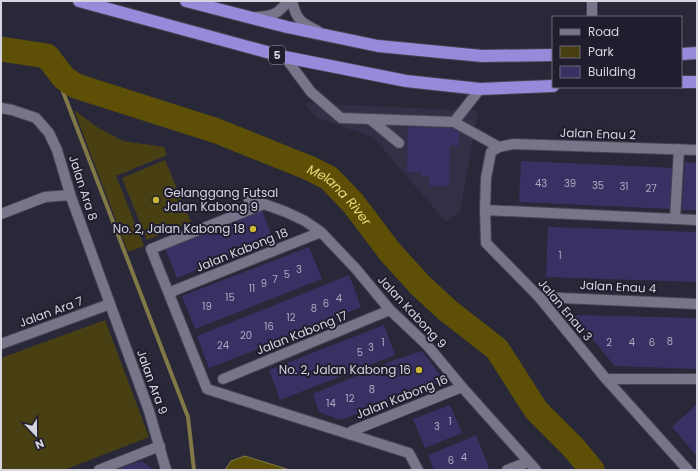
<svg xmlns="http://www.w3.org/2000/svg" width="698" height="471" viewBox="0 0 698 471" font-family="Poppins,sans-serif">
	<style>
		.built { fill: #323047 }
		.green { fill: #484012 }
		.water { fill: #5d5006; stroke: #817847 }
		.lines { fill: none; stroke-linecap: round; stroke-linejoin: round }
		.stream { stroke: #817847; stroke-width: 4 }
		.river { stroke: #5d5006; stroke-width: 25 }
		.building { fill: #393164 }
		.minor-casing { stroke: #454452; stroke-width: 12 }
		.highway-casing { stroke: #454452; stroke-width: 14 }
		.minor { stroke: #767589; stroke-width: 10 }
		.highway { stroke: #958bda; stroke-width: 12 }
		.poi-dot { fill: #cfb837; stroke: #201e2e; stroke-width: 1.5 }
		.labels { text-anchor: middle; stroke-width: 4; stroke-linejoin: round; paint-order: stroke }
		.number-label { font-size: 10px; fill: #aeabc0 }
		.shield { fill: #201e2e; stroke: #9f9daa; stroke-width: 1 }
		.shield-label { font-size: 11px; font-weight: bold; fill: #d5d4df }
		.street-label { font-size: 12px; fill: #d5d4df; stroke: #201e2e }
		.poi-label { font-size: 12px; fill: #d5d4df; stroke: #201e2e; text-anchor: end }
		.water-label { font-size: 13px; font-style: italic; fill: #ead87a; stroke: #201e2e }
	</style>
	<rect width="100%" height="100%" fill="#292839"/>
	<path class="built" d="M304 103 478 111 460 212 446 222 373 137 317 118Z"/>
	<path class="green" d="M74 110 97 127 123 141 164 147 167 155 116 176 144 246 128 252Z
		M165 160 191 222 147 240 122 178Z
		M105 320 149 437 64 470H1V358Z"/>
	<path class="water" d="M245 456 290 470H225L231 461Z"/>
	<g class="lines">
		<path class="stream" d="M64 78 62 89 188 417 194 470"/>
		<path class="river" id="s1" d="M1 49 47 56 64 78 76 86 217 131 309 168 329 178 353 203 390 252 420 285 447 310 497 349 536 410 573 447 592 470"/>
	</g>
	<path class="building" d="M408 127 459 128V146L450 145 449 186H429V176H422V172H407Z
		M521 161 675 168 671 209 519 202Z
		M685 162 697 163V210H682Z
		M261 208 273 239 177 278 164 246Z
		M548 227 697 232V282L546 277Z
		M309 247 322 279 195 329 182 296Z
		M349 275 361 307 281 340 209 368 197 336Z
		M572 315 697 318V369L615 366Z
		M384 325 395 355 280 400 269 370Z
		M422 351 444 380 341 420 319 412 313 394 397 359Z
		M697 404V456L672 427Z
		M450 405 462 433 425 448 413 419Z
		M476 435 489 468 483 470H434L428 455 465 440Z
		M142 461 154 470H117L126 466Z"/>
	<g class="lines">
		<g class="minor-casing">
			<path id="minor" d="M292 1C296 20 302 23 318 31
				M257 17C273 16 278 14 288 1
				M592 17V1
				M285 57 311 92 341 118 454 122 480 89
				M1 108 12 110 36 118 49 133 57 150 71 197 149 411 166 470
				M371 120 399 143
				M454 122 499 147
				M249 201 264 204 286 212 305 221 321 232 356 269 390 310 427 345 462 387 536 470
				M264 204 151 249 207 389 409 453 418 470
				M485 210 697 220
				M1 214 45 197 70 195
				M675 219 679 149
				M173 291 321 232
				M539 297 697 304
				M1 344 110 304
				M223 379 390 310
				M606 379H697
				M352 431 462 387
				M99 470 160 446
				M507 470 528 462
				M688 470 606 379 539 297 486 243 485 210 486 178 491 152 499 147 513 144 697 150"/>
		</g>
		<g class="highway-casing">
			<path id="highway" d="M79 1 285 57 406 81 480 89 553 86
				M186 1 287 27 378 46 482 56 553 55
				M681 54 697 53
				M681 82H697"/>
		</g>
		<use href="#minor" class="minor"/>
		<use href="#highway" class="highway"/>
	</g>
	<g class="poi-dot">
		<circle cx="156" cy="200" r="4"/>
		<circle cx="253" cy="229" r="4"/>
		<circle cx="419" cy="370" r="4"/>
	</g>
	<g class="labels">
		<g class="number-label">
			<text x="541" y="187">43</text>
			<text x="570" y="187">39</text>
			<text x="598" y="189">35</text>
			<text x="624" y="190">31</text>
			<text x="651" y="192">27</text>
			<text x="560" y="259">1</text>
			<text x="299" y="273">3</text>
			<text x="287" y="278">5</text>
			<text x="275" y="283">7</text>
			<text x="264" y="287">9</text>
			<text x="252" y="292">11</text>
			<text x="230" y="301">15</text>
			<text x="339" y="302">4</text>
			<text x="326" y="307">6</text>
			<text x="207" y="310">19</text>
			<text x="314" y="312">8</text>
			<text x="291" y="321">12</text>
			<text x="269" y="330">16</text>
			<text x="246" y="339">20</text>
			<text x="670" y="345">8</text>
			<text x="383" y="346">1</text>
			<text x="609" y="346">2</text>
			<text x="632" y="346">4</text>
			<text x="652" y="346">6</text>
			<text x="223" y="349">24</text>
			<text x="371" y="351">3</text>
			<text x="360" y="356">5</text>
			<text x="372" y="393">8</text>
			<text x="350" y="402">12</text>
			<text x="331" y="407">14</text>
			<text x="450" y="425">1</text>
			<text x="437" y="430">3</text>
			<text x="464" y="461">4</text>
			<text x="451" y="464">6</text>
		</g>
		<rect class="shield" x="269" y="46" width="16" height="18" rx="3"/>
		<g class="shield-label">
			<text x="277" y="59">5</text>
		</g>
		<g class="street-label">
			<text transform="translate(598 134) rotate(2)" y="4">Jalan Enau 2</text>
			<text transform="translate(83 188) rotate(72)" y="4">Jalan Ara 8</text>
			<text transform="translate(242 250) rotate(-22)" y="4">Jalan Kabong 18</text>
			<text transform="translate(618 287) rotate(3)" y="4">Jalan Enau 4</text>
			<text transform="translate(565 310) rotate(50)" y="4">Jalan Enau 3</text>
			<text transform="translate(51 312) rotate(-20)" y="4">Jalan Ara 7</text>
			<text transform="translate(412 312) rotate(47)" y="4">Jalan Kabong 9</text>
			<text transform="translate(302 333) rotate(-22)" y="4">Jalan Kabong 17</text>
			<text transform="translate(152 382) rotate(70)" y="4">Jalan Ara 9</text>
			<text transform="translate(402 397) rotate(-22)" y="4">Jalan Kabong 16</text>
		</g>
		<g class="poi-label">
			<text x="164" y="197" text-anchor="start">Gelanggang Futsal<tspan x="164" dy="14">Jalan Kabong 9</tspan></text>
			<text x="245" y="233">No. 2, Jalan Kabong 18</text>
			<text x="411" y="374">No. 2, Jalan Kabong 16</text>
		</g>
		<g class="water-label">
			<text dy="5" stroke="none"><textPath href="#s1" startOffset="377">Melana River</textPath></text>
		</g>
	</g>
	<rect width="698" height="471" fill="none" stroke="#d5d4df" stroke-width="4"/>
	<rect x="552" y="16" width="130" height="72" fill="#201e2e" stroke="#686775"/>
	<rect x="560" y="29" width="20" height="6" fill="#767589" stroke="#686775"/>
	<text x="588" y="36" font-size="12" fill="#d5d4df">Road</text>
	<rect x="560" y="46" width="20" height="12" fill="#484012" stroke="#686775"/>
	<text x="588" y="56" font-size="12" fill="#d5d4df">Park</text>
	<rect x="560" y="66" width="20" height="12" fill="#393164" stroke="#686775"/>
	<text x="588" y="76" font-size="12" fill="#d5d4df">Building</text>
	<g transform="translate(36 435) rotate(158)" stroke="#201e2e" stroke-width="3" paint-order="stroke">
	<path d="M0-3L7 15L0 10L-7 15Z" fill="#d5d4df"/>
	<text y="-6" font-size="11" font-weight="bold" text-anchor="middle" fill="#d5d4df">N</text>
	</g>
</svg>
